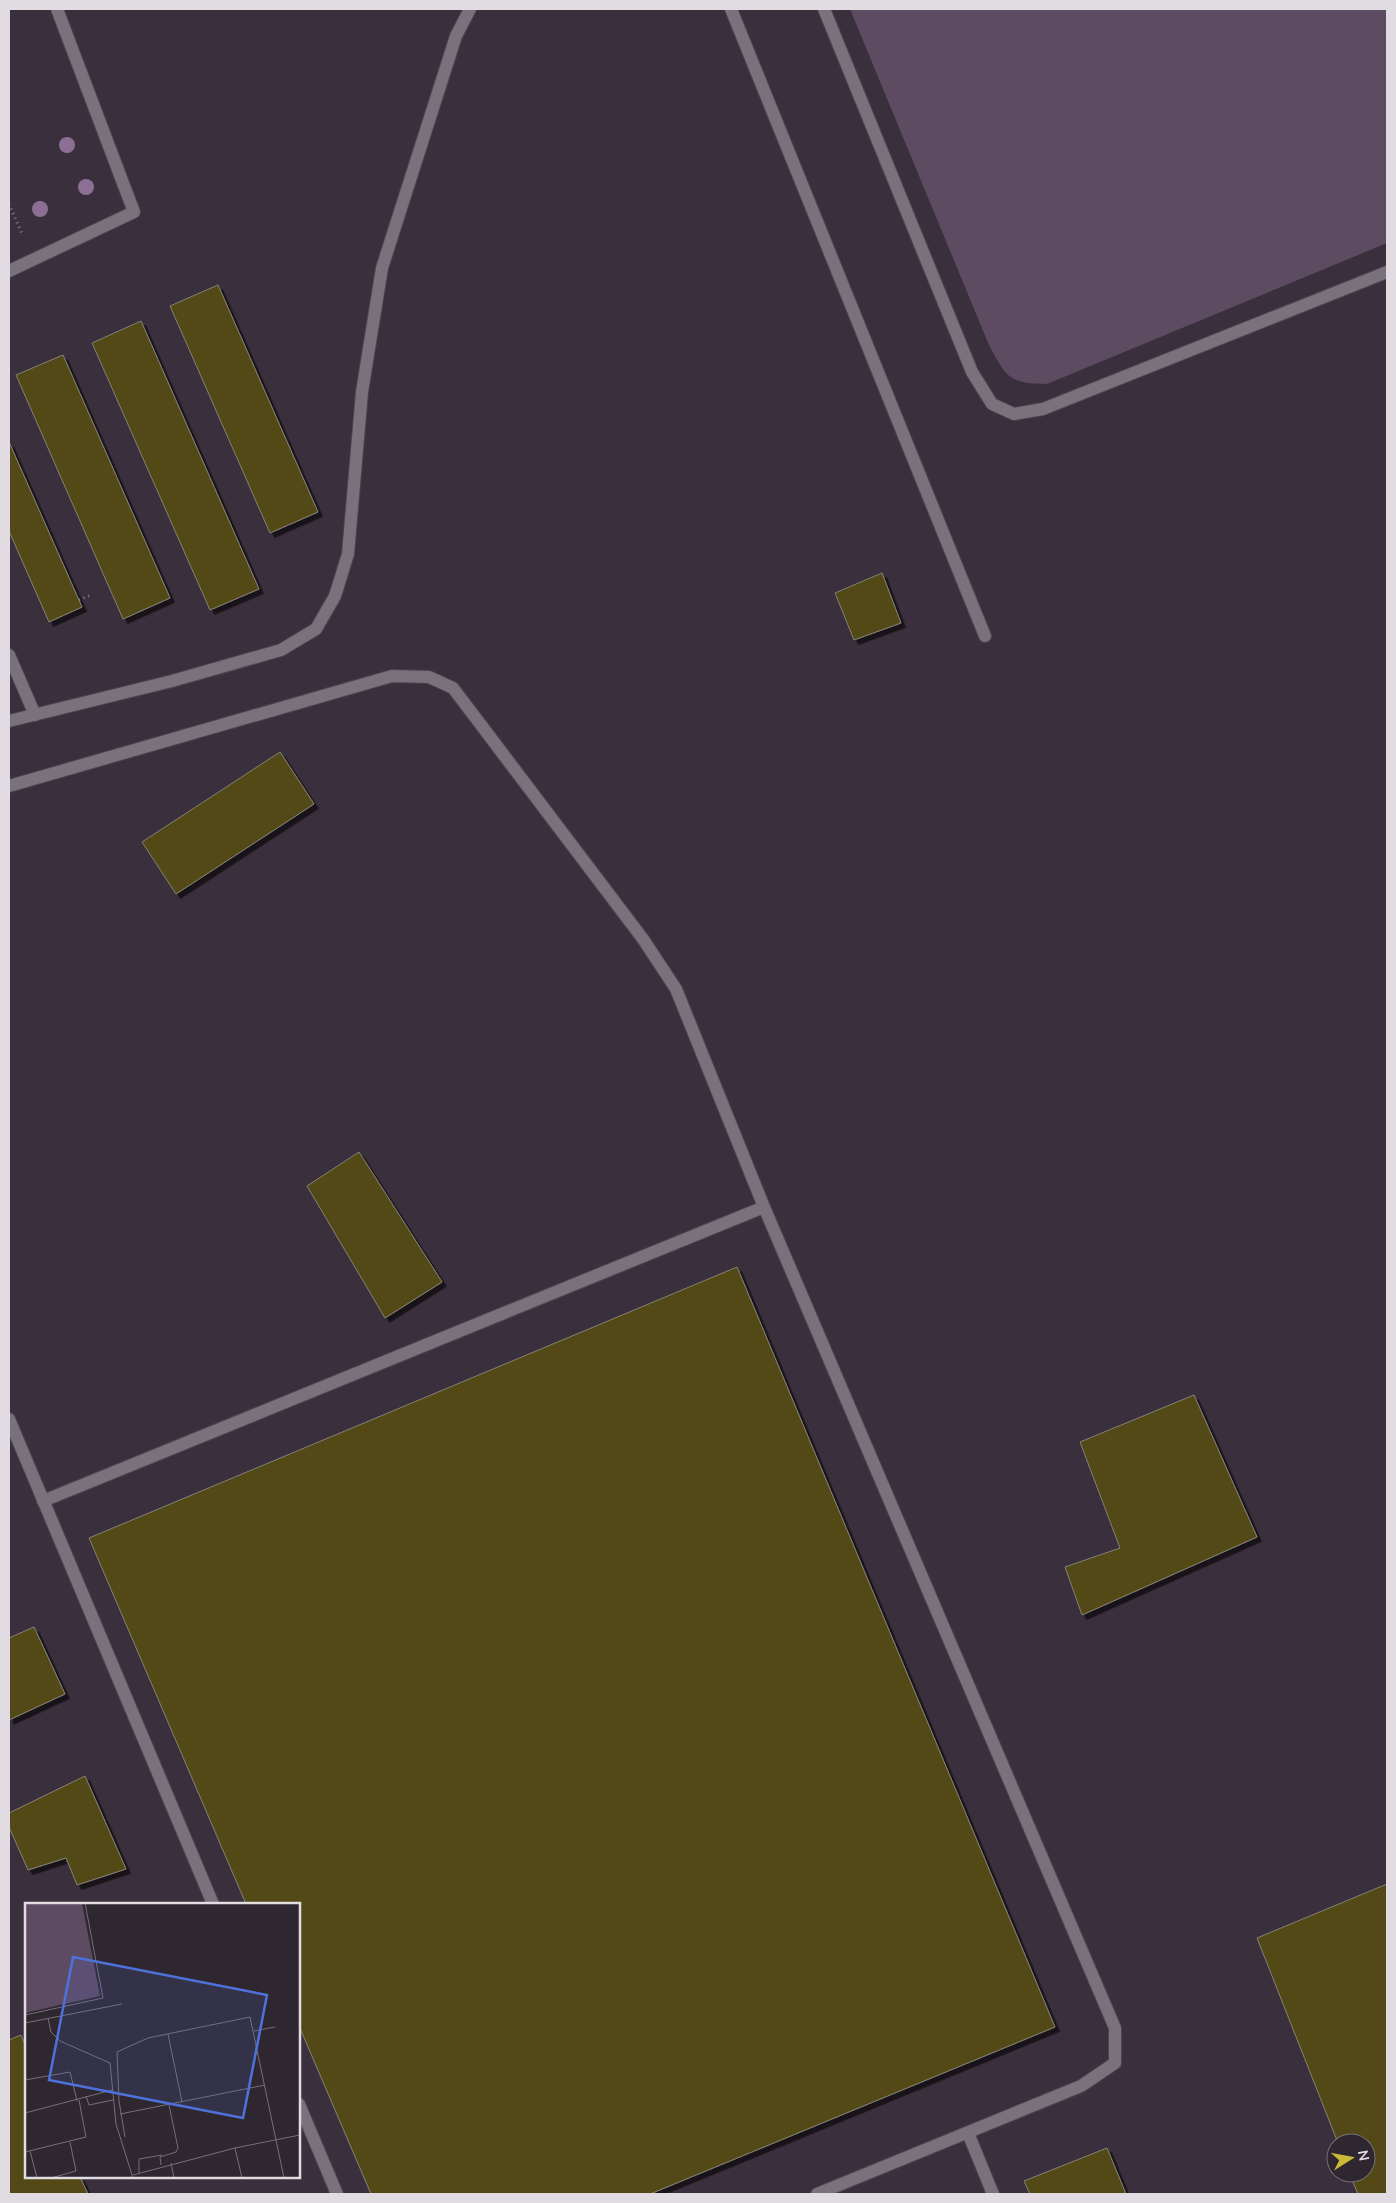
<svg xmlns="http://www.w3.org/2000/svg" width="1396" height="2203" viewBox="0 0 1396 2203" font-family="Mulish,sans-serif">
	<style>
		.built { fill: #3a303d; fill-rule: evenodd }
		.green { fill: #5d4b62 }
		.building { fill: #524a15; stroke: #848276; filter: url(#shadow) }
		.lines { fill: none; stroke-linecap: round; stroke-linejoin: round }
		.minor-casing { stroke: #4b454d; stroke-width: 14 }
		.path { stroke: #868087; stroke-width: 3; stroke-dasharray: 1 4; stroke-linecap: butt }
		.minor { stroke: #79717b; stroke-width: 12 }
		.tree { fill: #8d6f96 }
		.inset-road { fill: none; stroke: #766f77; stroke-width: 1 }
		.view { fill: #4e72da; fill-opacity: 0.15; stroke: #4e72da; stroke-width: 2.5 }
		.inset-edge { fill: none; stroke: #e1dce2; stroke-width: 2.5 }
	</style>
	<defs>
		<filter id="shadow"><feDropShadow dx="4.5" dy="4.5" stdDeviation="0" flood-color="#0009"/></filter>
	</defs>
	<rect width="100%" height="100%" fill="#2e2730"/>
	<path class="built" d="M9 9H1387V2194H9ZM26 1904H299V2177H26ZM1336 2143H1366V2173H1336Z"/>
	<path class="green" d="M850 9H1387V243L1047 384C1008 384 1006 376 989 345Z"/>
	<path class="building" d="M218 285 318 512 270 533 170 306Z
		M141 321 259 589 210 610 92 343Z
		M63 355 170 598 123 619 16 375Z
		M9 442 82 607 49 622 9 531Z
		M882 573 901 623 854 640 835 593Z
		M280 752 314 804 176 894 142 842Z
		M359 1152 442 1282 385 1318 307 1186Z
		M737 1267 1055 2027 650 2194H371L299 2026V1904H246L89 1538Z
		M1194 1395 1257 1537 1082 1615 1065 1567 1120 1548 1080 1442Z
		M34 1627 65 1694 9 1720V1638Z
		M85 1776 126 1869 77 1885 66 1858 28 1870 9 1827V1813Z
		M1387 1884V2194H1358L1349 2173H1366V2143H1338L1257 1938Z
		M21 2035 26 2047V2177H80L88 2194H9V2040Z
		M1107 2148 1126 2194H1030L1024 2181Z"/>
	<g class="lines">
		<g class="minor-casing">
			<path id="minor" d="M731 9 985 636
				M824 9 972 372 992 404 1014 414 1043 409 1387 272
				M9 271 134 212 57 9
				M9 655 35 715
				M9 721 172 681 281 650 316 629 335 596 348 554 362 392 382 268 456 36 470 9
				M9 786 392 676 429 677 453 688 643 939 676 989 764 1207 1115 2028V2063L1081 2086 817 2194
				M9 1419 213 1904
				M43 1501 764 1207
				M299 2104 337 2194
				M968 2133 993 2194"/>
		</g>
		<path class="path" d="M9 204 22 234
			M79 600 91 595"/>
		<use href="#minor" class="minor"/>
	</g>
	<g class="tree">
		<circle cx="67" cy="145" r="8"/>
		<circle cx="86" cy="187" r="8"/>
		<circle cx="40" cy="209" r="8"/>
	</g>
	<g transform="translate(25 1903)">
		<rect width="275" height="275" fill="#2e2730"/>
		<path d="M0 0H57L75 93 0 110Z" fill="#5d4b62"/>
		<path class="inset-road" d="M0 112 78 95 60 0M23 115 26 129 35 138 85 160 91 221 108 275M0 120 97 101M229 128 250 124M143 131 157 199M0 177 45 169 52 198M61 193 64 202 88 197M0 210 87 187M95 211 240 182M100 234 94 198 92 149 123 135 225 114 259 275M210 245 275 232M5 248 12 275M0 249 61 234 54 197M146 260 149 275M136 262 135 254 151 249 153 245 144 202M114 270V256L137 252M108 272 210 245 217 275M26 275 51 268 45 239"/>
		<path class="view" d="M48 54 242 92 218 215 24 177Z"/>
		<rect width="275" height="275" class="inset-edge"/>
	</g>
	<rect width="1396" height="2203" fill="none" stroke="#e1dce2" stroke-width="20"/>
	<g transform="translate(1351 2158) rotate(79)"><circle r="24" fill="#2e2730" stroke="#766f77"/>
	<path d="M0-4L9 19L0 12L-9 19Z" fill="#cdb938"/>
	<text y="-8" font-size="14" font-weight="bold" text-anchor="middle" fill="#e1dce2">N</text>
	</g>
</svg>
